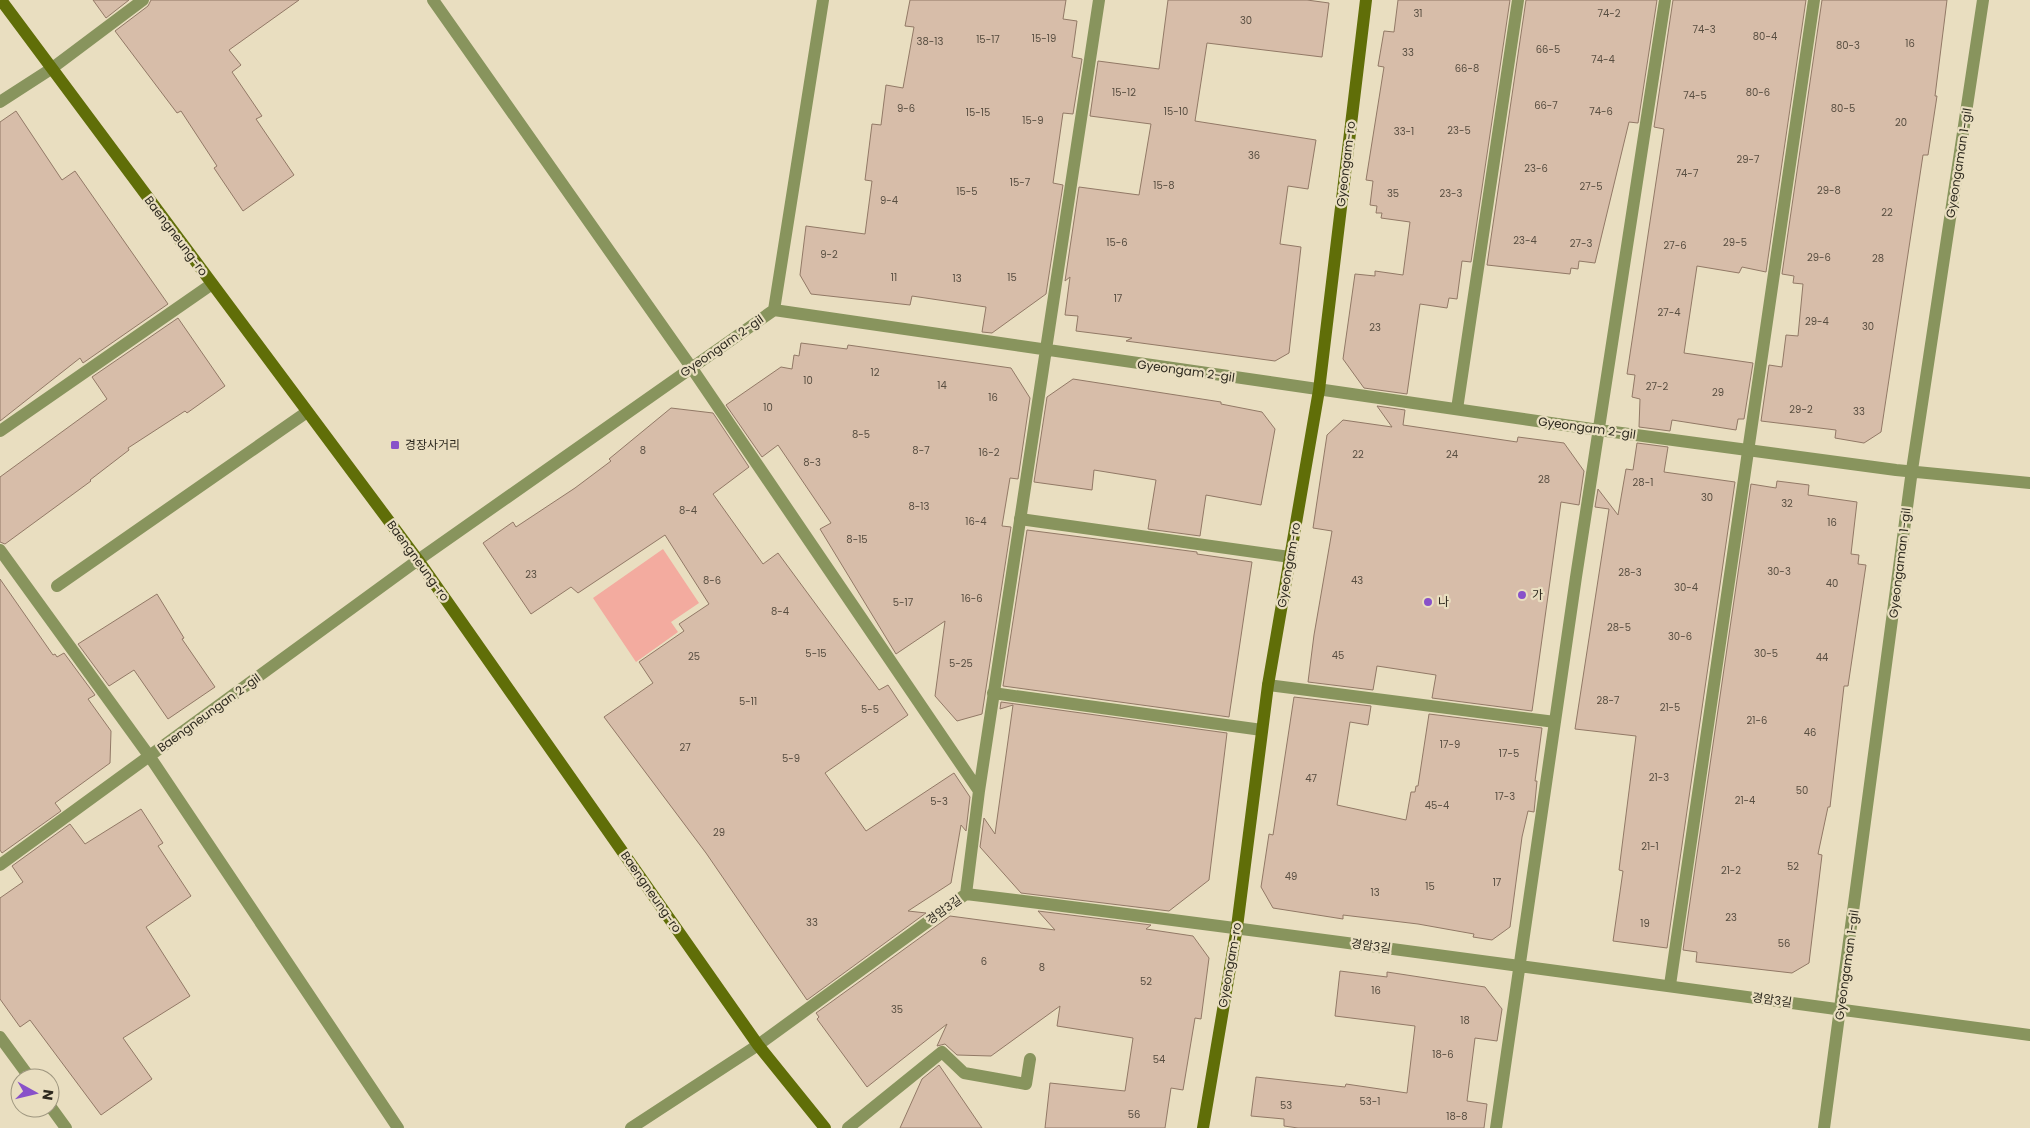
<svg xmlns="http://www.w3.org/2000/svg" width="2030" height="1128" viewBox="0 0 2030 1128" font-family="Poppins,'Noto Sans KR',sans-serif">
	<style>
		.green { fill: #f3ab9f }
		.building { fill: #d7bda9; stroke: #927966 }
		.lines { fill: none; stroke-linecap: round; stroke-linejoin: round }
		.lane { stroke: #88945d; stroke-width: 12 }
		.street { stroke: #88945d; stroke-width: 12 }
		.secondary { stroke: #606e08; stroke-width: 12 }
		.poi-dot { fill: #8851c9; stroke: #e9dec0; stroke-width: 2 }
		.labels { text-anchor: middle; stroke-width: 4.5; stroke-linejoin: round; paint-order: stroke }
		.number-label { font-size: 10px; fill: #584e41 }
		.street-label { font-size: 12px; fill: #2d291e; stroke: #e9dec0 }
		.poi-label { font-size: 12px; fill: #2d291e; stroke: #e9dec0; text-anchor: start }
	</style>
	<rect width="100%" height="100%" fill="#e9dec0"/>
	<path class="green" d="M663 549 699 603 671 622 678 632 636 662 593 598Z"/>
	<path class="building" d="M93 0H129L106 18Z
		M151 0H299L229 50 241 65 232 72 262 116 256 119 294 175 243 211 214 168 217 166 181 111 177 113 115 31 148 6Z
		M910 0H1066L1063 19 1077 21 1072 57 1082 59 1073 114 1063 113 1053 183 1063 185 1046 294 992 333 982 332 986 307 912 296 910 305 811 294 800 275 806 226 865 234 872 181 865 180 872 124 881 125 886 85 903 88 914 27 905 26Z
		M1168 0H1307L1329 3 1322 57 1207 43 1195 121 1316 140 1308 189 1288 186 1280 244 1301 247 1289 353 1275 361 1126 341 1132 338 1076 331 1078 316 1065 315 1070 277 1065 281 1079 187 1139 195 1151 124 1090 116 1098 61 1159 69Z
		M1398 0H1510L1471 262 1462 261 1457 299 1449 298 1447 308 1420 304 1407 394 1364 388 1343 359 1355 274 1375 276V271L1403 275 1410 222 1381 218 1382 213H1376L1377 206 1370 205 1373 181 1366 180 1384 67 1378 66 1384 31 1394 32Z
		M1526 0H1657L1638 123 1629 122 1595 263 1579 261 1578 269 1571 268 1570 274 1487 265Z
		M1673 0H1806L1766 272 1742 267 1739 273 1697 266 1684 353 1753 363 1744 419H1738L1736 430 1672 420 1670 431 1639 427 1640 399 1632 397 1635 375 1627 374 1664 129 1654 127Z
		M1822 0H1947L1935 96H1937L1928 155H1923L1881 432 1864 443 1835 438 1836 430 1761 421 1769 365 1782 367 1786 335 1798 336 1803 284 1793 283 1794 276 1782 274Z
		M16 111 62 180 75 171 168 304 83 363 80 358 0 421V122Z
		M178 318 225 386 187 413 185 411 128 448 129 450 90 480 91 481 5 544 0 542V477L107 399 92 377Z
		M801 343 847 349 848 345 1011 368 1030 398 1018 479 1010 478 1002 526 1011 527 982 714 957 721 935 696 945 621 896 654 820 529 831 523 778 445 762 457 726 405 781 367 792 369 794 355 799 356Z
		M1073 379 1221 402V404L1262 412 1275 429 1261 505 1206 495 1200 536 1148 529 1156 480 1094 470 1092 490 1034 482 1047 397Z
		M1377 406 1405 410 1403 425 1517 442 1518 437 1564 443 1584 471 1579 505 1561 502 1532 711 1432 698 1436 675 1377 666 1373 690 1308 682 1314 635 1332 531 1313 528 1327 435 1343 420 1392 427Z
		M671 408 713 413 749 467 713 494 763 564 778 553 879 690 888 685 908 715 825 773 866 831 954 773 970 797 966 831 961 825 951 883 908 911 926 913 807 1000 706 853 604 717 653 683 639 662 684 631 679 624 709 604 665 535 578 593 571 587 531 614 483 543 513 522 516 527 575 488 611 461 609 459Z
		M1637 443 1668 447 1664 472 1735 482 1667 948 1613 941 1623 871 1619 870 1636 736 1575 729 1609 509 1595 507 1598 489 1618 515 1626 469 1633 470Z
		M1777 481 1809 485 1808 495 1857 502 1851 554 1859 555 1858 564 1866 565 1848 686H1844L1830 807H1828L1818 854 1822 855 1809 963 1792 973 1696 962 1697 952 1683 950 1751 484 1776 488Z
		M1027 530 1197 552V554L1252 562 1229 717 1003 686Z
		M0 579 53 655 55 654 57 657 64 653 95 695 88 699 111 731 110 763 55 803 61 811 2 853 0 850Z
		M157 594 184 638 182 639 215 687 168 719 134 670 109 686 78 644Z
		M1294 697 1371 706 1368 725 1350 722 1337 805 1406 820 1411 792H1415L1416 786H1418L1429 714 1542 728 1535 781H1537L1534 812 1528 811 1522 837 1510 927 1492 940 1473 937 1474 934 1418 924 1343 915V919L1273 908 1261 887 1269 834 1273 835Z
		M1001 702 1227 733 1209 880 1169 911 1021 893 980 847 984 818 995 834 1013 705 1000 709Z
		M141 809 163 843 158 846 191 896 146 927 190 996 123 1038 152 1079 101 1115 30 1020 20 1027 0 999V898L23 882 12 866 70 824 85 844Z
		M1038 911 1151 925 1146 929 1193 936 1209 958 1201 1019 1195 1018 1183 1090 1171 1088 1165 1128H1045L1050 1083 1125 1091 1133 1038 1057 1026 1060 1006 991 1056 957 1055 945 1044 937 1046 947 1024 867 1087 817 1019 819 1017 816 1013 950 916 1055 930Z
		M1340 971 1387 977V972L1485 987 1502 1009 1497 1041 1475 1038 1467 1101 1487 1104 1484 1128H1298L1284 1126V1119L1251 1116 1256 1077 1345 1087 1346 1084 1407 1093 1415 1026 1335 1016Z
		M939 1065 982 1128H900L922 1079Z"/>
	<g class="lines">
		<path class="lane" d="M1457 409 1518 0
			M1020 519 1290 557
			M57 586 307 412
			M993 693 1262 730
			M1670 985 1814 0
			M848 1128 942 1052 964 1073 1026 1084 1030 1059"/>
		<path class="street" d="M433 0 691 367 979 791 966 894
			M0 102 51 69 143 0
			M774 310 823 0
			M0 431 212 284
			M0 550 150 757 398 1128
			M1268 685 1555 722
			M979 791 1099 0
			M0 865 418 560 774 310 1599 430 1896 470 2030 483
			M0 1037 30 1078
			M50 1106 66 1128
			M631 1128 758 1045 966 894C1321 937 1675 988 2030 1035
			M1496 1128 1576 577 1665 0
			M1824 1128 1912 470 1983 0"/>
		<path class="secondary" d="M1 0 418 560 758 1045 825 1128
			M1203 1128 1237 927 1268 685 1319 390 1366 0"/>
	</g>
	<g class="poi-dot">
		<rect x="390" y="440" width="10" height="10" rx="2.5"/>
		<circle cx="1522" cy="595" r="5"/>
		<circle cx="1428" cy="602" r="5"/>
	</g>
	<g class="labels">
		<g class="number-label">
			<text x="1418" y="17">31</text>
			<text x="1609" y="17">74-2</text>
			<text x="1246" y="24">30</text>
			<text x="1704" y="33">74-3</text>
			<text x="1765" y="40">80-4</text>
			<text x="1044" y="42">15-19</text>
			<text x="988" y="43">15-17</text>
			<text x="930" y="45">38-13</text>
			<text x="1910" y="47">16</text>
			<text x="1848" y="49">80-3</text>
			<text x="1548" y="53">66-5</text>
			<text x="1408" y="56">33</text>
			<text x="1603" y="63">74-4</text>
			<text x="1467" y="72">66-8</text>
			<text x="1124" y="96">15-12</text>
			<text x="1758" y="96">80-6</text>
			<text x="1695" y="99">74-5</text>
			<text x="1546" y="109">66-7</text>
			<text x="906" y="112">9-6</text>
			<text x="1843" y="112">80-5</text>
			<text x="1176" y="115">15-10</text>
			<text x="1601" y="115">74-6</text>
			<text x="978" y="116">15-15</text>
			<text x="1033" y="124">15-9</text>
			<text x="1901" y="126">20</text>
			<text x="1459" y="134">23-5</text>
			<text x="1404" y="135">33-1</text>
			<text x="1254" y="159">36</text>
			<text x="1748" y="163">29-7</text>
			<text x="1536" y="172">23-6</text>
			<text x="1687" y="177">74-7</text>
			<text x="1020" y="186">15-7</text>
			<text x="1164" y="189">15-8</text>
			<text x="1591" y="190">27-5</text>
			<text x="1829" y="194">29-8</text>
			<text x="967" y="195">15-5</text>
			<text x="1393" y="197">35</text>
			<text x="1451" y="197">23-3</text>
			<text x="889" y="204">9-4</text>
			<text x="1887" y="216">22</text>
			<text x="1525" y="244">23-4</text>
			<text x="1117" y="246">15-6</text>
			<text x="1735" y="246">29-5</text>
			<text x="1581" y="247">27-3</text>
			<text x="1675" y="249">27-6</text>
			<text x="829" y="258">9-2</text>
			<text x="1819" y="261">29-6</text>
			<text x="1878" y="262">28</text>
			<text x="894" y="281">11</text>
			<text x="1012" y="281">15</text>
			<text x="957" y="282">13</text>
			<text x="1118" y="302">17</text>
			<text x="1669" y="316">27-4</text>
			<text x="1817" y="325">29-4</text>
			<text x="1868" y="330">30</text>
			<text x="1375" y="331">23</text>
			<text x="875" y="376">12</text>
			<text x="808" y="384">10</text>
			<text x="942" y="389">14</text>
			<text x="1657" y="390">27-2</text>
			<text x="1718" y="396">29</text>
			<text x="993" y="401">16</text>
			<text x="768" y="411">10</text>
			<text x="1801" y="413">29-2</text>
			<text x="1859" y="415">33</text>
			<text x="861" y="438">8-5</text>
			<text x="643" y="454">8</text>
			<text x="921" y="454">8-7</text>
			<text x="989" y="456">16-2</text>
			<text x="1358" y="458">22</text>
			<text x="1452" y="458">24</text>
			<text x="812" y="466">8-3</text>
			<text x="1544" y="483">28</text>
			<text x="1643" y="486">28-1</text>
			<text x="1707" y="501">30</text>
			<text x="1787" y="507">32</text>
			<text x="919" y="510">8-13</text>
			<text x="688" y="514">8-4</text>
			<text x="976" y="525">16-4</text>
			<text x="1832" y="526">16</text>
			<text x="857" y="543">8-15</text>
			<text x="1779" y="575">30-3</text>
			<text x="1630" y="576">28-3</text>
			<text x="531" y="578">23</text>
			<text x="712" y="584">8-6</text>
			<text x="1357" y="584">43</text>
			<text x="1832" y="587">40</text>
			<text x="1686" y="591">30-4</text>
			<text x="972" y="602">16-6</text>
			<text x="903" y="606">5-17</text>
			<text x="780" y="615">8-4</text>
			<text x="1619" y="631">28-5</text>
			<text x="1680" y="640">30-6</text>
			<text x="816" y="657">5-15</text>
			<text x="1766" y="657">30-5</text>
			<text x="1338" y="659">45</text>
			<text x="694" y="660">25</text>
			<text x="1822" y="661">44</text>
			<text x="961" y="667">5-25</text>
			<text x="1608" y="704">28-7</text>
			<text x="748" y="705">5-11</text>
			<text x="1670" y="711">21-5</text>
			<text x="870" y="713">5-5</text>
			<text x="1757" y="724">21-6</text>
			<text x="1810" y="736">46</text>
			<text x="1450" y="748">17-9</text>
			<text x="685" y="751">27</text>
			<text x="1509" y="757">17-5</text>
			<text x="791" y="762">5-9</text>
			<text x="1659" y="781">21-3</text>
			<text x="1311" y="782">47</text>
			<text x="1802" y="794">50</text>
			<text x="1505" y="800">17-3</text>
			<text x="1745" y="804">21-4</text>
			<text x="939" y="805">5-3</text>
			<text x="1437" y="809">45-4</text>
			<text x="719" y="836">29</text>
			<text x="1650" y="850">21-1</text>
			<text x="1793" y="870">52</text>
			<text x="1731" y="874">21-2</text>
			<text x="1291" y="880">49</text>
			<text x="1497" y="886">17</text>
			<text x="1430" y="890">15</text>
			<text x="1375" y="896">13</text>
			<text x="1731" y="921">23</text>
			<text x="812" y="926">33</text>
			<text x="1645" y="927">19</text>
			<text x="1784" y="947">56</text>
			<text x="984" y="965">6</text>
			<text x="1042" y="971">8</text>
			<text x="1146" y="985">52</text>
			<text x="1376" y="994">16</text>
			<text x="897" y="1013">35</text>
			<text x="1465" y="1024">18</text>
			<text x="1443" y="1058">18-6</text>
			<text x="1159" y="1063">54</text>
			<text x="1370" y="1105">53-1</text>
			<text x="1286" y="1109">53</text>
			<text x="1134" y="1118">56</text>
			<text x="1457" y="1120">18-8</text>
		</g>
		<g class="street-label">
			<text transform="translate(1959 163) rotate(-81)" y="4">Gyeongaman 1-gil</text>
			<text transform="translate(1346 164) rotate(-83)" y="4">Gyeongam-ro</text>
			<text transform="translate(176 236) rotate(53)" y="4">Baengneung-ro</text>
			<text transform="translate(722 346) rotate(-35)" y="4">Gyeongam 2-gil</text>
			<text transform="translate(1186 371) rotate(8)" y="4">Gyeongam 2-gil</text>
			<text transform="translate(1587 428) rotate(8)" y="4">Gyeongam 2-gil</text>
			<text transform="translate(418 561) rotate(54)" y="4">Baengneung-ro</text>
			<text transform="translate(1900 563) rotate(-83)" y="4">Gyeongaman 1-gil</text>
			<text transform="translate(1289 565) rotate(-80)" y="4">Gyeongam-ro</text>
			<text transform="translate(209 713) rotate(-36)" y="4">Baengneungan 2-gil</text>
			<text transform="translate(651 892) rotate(55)" y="4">Baengneung-ro</text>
			<text transform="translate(944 910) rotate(-36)" y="4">경암3길</text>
			<text transform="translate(1371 946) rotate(8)" y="4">경암3길</text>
			<text transform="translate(1230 965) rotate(-80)" y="4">Gyeongam-ro</text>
			<text transform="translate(1847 965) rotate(-82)" y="4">Gyeongaman 1-gil</text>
			<text transform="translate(1772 1000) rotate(8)" y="4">경암3길</text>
		</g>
		<g class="poi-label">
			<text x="405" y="449">경장사거리</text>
			<text x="1532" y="599">가</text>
			<text x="1438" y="606">나</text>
		</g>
	</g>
	<g transform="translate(35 1093) rotate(98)"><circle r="24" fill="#e9dec0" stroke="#9e967f"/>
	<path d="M0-4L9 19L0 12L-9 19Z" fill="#8851c9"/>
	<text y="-8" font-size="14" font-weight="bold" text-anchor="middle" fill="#2d291e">N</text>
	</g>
</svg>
